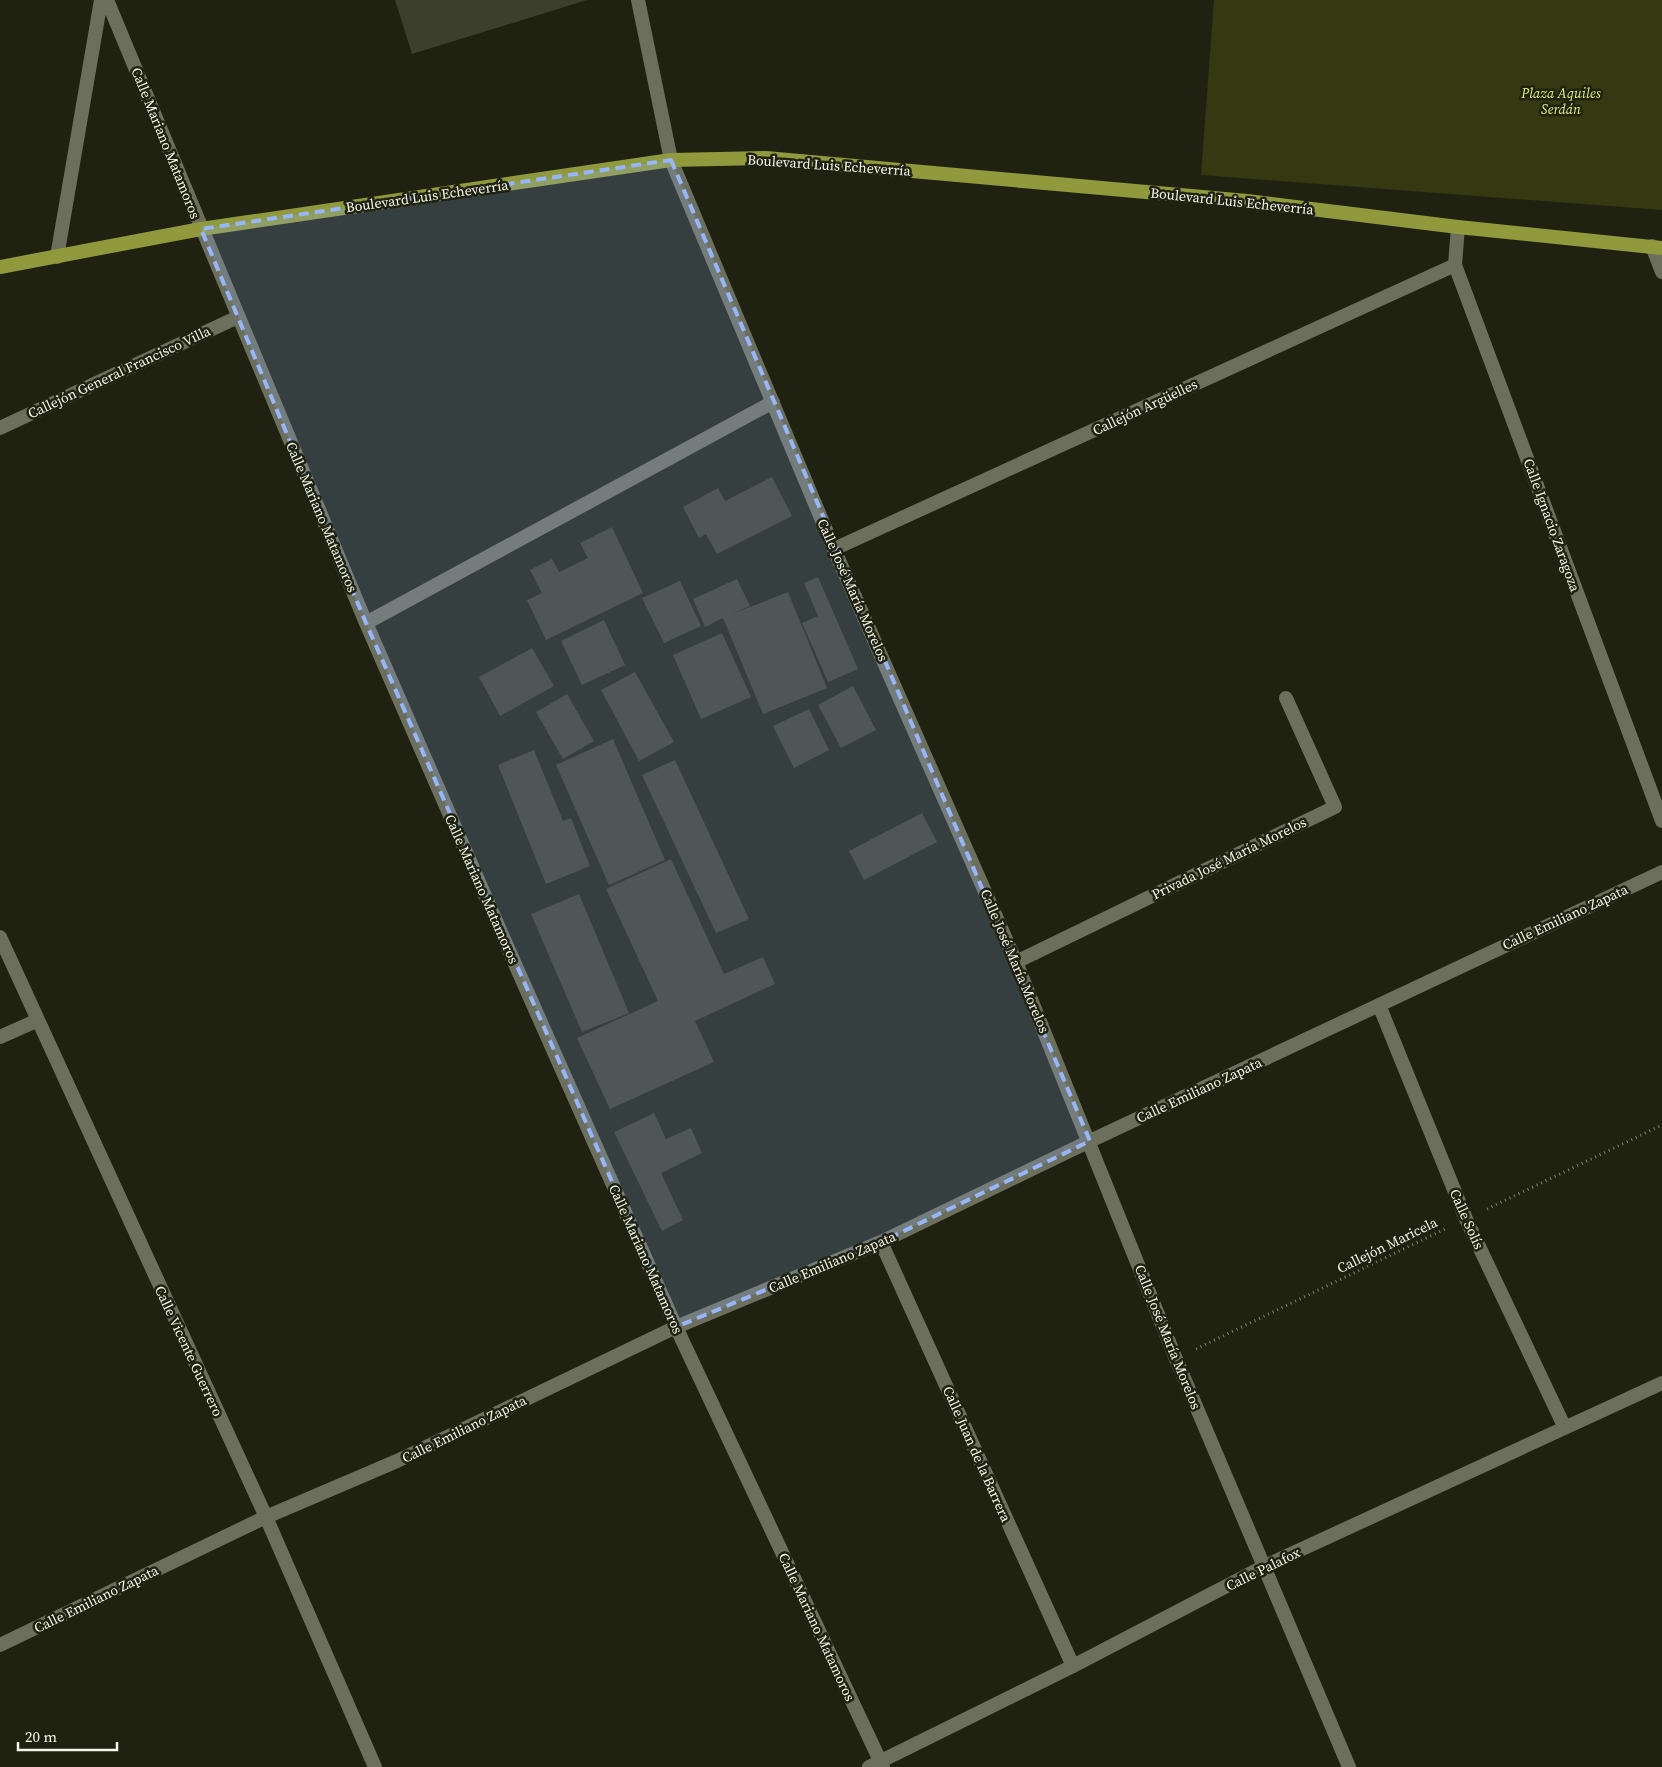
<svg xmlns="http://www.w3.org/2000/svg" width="1662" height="1767" viewBox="0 0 1662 1767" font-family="'Source Serif 4',serif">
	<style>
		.green { fill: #343911 }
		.building { fill: #3c3f2d }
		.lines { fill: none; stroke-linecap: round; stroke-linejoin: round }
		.path { stroke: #7f8173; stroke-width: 3; stroke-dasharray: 1 4; stroke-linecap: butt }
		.minor { stroke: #6c6f5c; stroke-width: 14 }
		.primary { stroke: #909a3d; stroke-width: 14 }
		.marked { fill: #96b6fd; fill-opacity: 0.2; stroke: #96b6fd; stroke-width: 4; stroke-dasharray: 10 6; stroke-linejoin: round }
		.labels { text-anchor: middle; stroke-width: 5; stroke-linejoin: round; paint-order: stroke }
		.park-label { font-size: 14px; font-style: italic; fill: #ddec7f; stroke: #1f2211 }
		.street-label { font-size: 14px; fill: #f4f6eb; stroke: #1f2211 }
	</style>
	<rect width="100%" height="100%" fill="#1f2211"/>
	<path class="green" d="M1214 0H1662V210L1201 175Z"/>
	<path class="building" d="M395 0H587L412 54Z
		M772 477 792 516 717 554 706 534 699 538 683 507 718 488 725 501Z
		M612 527 643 593 546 640 527 600 542 593 530 570 552 559 559 572 588 558 580 543Z
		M818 577 858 669 828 682 802 623 818 616 804 583Z
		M737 579 750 606 732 614 788 592 827 688 763 714 723 618 705 627 693 599Z
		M680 581 701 626 664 643 642 598Z
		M604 620 625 665 582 685 561 641Z
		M722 633 751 697 701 719 673 655Z
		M532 648 554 686 500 716 479 677Z
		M635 672 674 742 639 761 601 690Z
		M853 686 876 730 841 748 818 705Z
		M567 694 594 741 563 759 536 712Z
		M809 709 829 750 794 768 773 726Z
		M613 739 665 860 609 885 556 765Z
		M534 750 563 821 571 818 590 866 546 884 498 765Z
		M675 760 749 919 716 933 642 775Z
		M922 813 937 842 864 880 849 851Z
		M671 859 724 974 763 957 775 984 695 1021 714 1062 610 1109 577 1038 658 1001 606 889Z
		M579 894 629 1013 582 1032 531 914Z
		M654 1113 666 1139 691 1128 702 1153 661 1173 683 1220 662 1231 614 1132Z"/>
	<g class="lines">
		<path class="path" d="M1487 1209 1662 1125
			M1196 1349 1445 1229"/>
		<path class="minor" d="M107 0 366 623 503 937 676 1327 883 1767
			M638 0 671 160 834 549 1016 962 1176 1359 1349 1767
			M1458 227 1455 265 1662 821
			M1652 246 1662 272
			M57 257 101 0
			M0 428 238 317
			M834 549 1455 265
			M366 623 773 402
			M0 937 266 1517 375 1767
			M1016 962 1335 807 1286 698
			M1379 1005 1466 1219 1565 1428
			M0 1037 38 1020
			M881 1242 1073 1666
			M0 1645 266 1517 397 1461 676 1327 881 1242 1090 1141 1662 872
			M869 1767 1073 1666 1263 1567 1662 1383"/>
		<path class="primary" d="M0 267 201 229 671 160 766 158 1247 201 1458 227 1662 248"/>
	</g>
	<path class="marked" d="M671 160 1090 1141 881 1242 676 1327 366 623 201 229Z"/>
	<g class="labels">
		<g class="park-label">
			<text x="1561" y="98">Plaza Aquiles<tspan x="1561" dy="16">Serdán</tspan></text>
		</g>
		<g class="street-label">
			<text transform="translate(166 143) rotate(68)" y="5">Calle Mariano Matamoros</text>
			<text transform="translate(829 165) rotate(4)" y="5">Boulevard Luis Echeverría</text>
			<text transform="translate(427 196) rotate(-8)" y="5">Boulevard Luis Echeverría</text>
			<text transform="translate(1232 201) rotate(6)" y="5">Boulevard Luis Echeverría</text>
			<text transform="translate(119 372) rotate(-25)" y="5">Callejón General Francisco Villa</text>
			<text transform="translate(1145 407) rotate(-25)" y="5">Callejón Argüelles</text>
			<text transform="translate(322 517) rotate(67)" y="5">Calle Mariano Matamoros</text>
			<text transform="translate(1552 525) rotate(70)" y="5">Calle Ignacio Zaragoza</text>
			<text transform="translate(853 590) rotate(66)" y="5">Calle José María Morelos</text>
			<text transform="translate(1229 858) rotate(-26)" y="5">Privada José María Morelos</text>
			<text transform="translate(482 889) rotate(66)" y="5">Calle Mariano Matamoros</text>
			<text transform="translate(1565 917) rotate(-25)" y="5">Calle Emiliano Zapata</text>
			<text transform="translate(1015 961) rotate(67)" y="5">Calle José María Morelos</text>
			<text transform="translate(1199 1090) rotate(-25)" y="5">Calle Emiliano Zapata</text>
			<text transform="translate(1467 1219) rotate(66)" y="5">Calle Solís</text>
			<text transform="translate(1387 1245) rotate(-26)" y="5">Callejón Maricela</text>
			<text transform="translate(646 1259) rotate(66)" y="5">Calle Mariano Matamoros</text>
			<text transform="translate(832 1262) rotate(-23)" y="5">Calle Emiliano Zapata</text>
			<text transform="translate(1168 1337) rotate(68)" y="5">Calle José María Morelos</text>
			<text transform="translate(189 1351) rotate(65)" y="5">Calle Vicente Guerrero</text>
			<text transform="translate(464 1429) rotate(-26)" y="5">Calle Emiliano Zapata</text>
			<text transform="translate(977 1454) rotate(66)" y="5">Calle Juan de la Barrera</text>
			<text transform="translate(1263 1569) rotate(-26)" y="5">Calle Palafox</text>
			<text transform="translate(96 1599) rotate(-26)" y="5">Calle Emiliano Zapata</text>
			<text transform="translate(817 1627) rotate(65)" y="5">Calle Mariano Matamoros</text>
		</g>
	</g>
	<path d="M18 1742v8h99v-8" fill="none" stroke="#f4f6eb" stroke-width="2.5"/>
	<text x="25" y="1742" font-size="15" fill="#f4f6eb" stroke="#1f2211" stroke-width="4" paint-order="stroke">20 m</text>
</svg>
